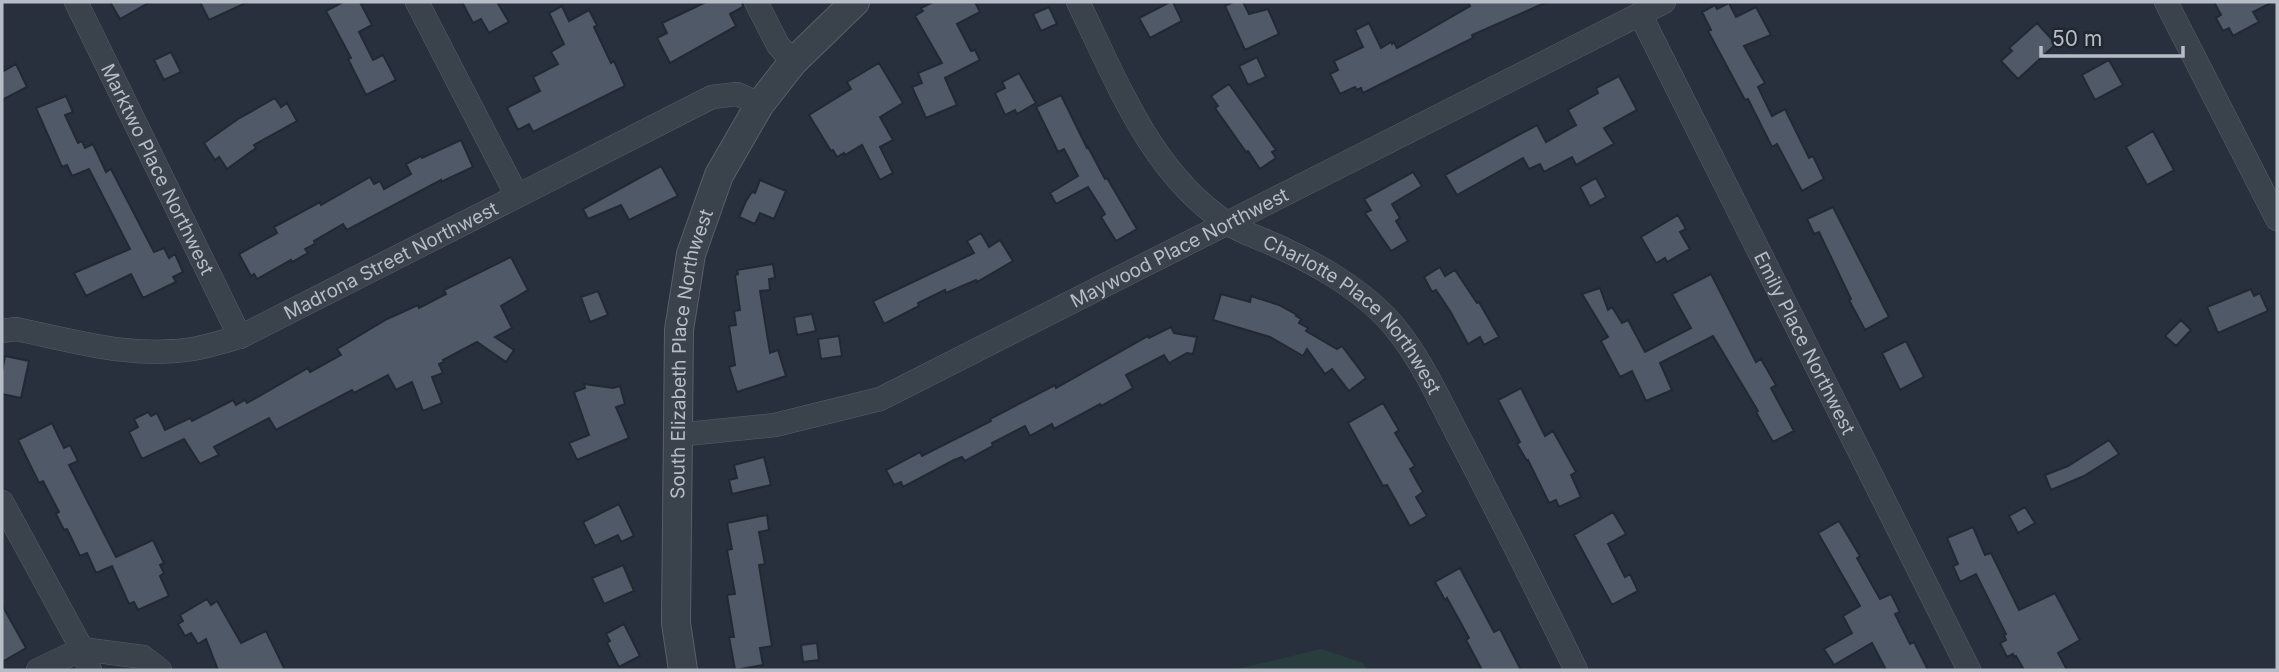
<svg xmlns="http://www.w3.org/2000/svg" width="2279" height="672" viewBox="0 0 2279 672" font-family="Inter,sans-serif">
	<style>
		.green { fill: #2a3d3e }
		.building { fill: #505967; stroke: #212933; stroke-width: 2 }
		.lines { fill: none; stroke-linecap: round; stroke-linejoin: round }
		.minor-casing { stroke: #58606a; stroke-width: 24 }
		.tertiary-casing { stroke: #58606a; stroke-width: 30 }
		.minor { stroke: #3a424c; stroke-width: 23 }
		.tertiary { stroke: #3a424c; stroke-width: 28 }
		.labels { text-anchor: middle; stroke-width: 5; stroke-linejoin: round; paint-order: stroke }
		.street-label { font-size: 19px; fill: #b6bdc7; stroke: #1f2731 }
	</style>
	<rect width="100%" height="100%" fill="#27303c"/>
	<path class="green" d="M1321 649 1363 663 1367 670H1233Z"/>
	<path class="building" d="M110 2H150L120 19Z
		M200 2H248L209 20Z
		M343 2H360L372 25 359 32 373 60 383 55 396 80 366 95 348 59 351 58 326 11Z
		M462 2H497L509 22 489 33 481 19 473 23Z
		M706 2H742L743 7 730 14 736 26 670 63 657 38 667 33 662 23Z
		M933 2H975L980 12 957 24 971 51 975 50 980 60 945 78 957 105 926 118 912 87 922 83 918 73 942 63 915 16 923 11 921 8Z
		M1170 2H1173L1182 21 1150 38 1139 18Z
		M1233 2H1243L1249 14 1268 9 1279 34 1245 50 1225 6Z
		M1468 2H1547L1472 35 1473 38 1363 93 1361 88 1357 90 1355 87 1340 94 1330 74 1338 70 1334 61 1363 47 1355 30 1369 23 1381 48 1391 42 1392 44 1394 42 1397 48 1470 6Z
		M2214 2H2273L2253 12 2259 22 2233 36 2229 28 2223 31 2216 18 2221 15Z
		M1729 3 1736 17 1756 7 1771 35 1744 46 1765 83 1758 87 1772 116 1785 109 1809 158 1813 156 1824 179 1802 191 1777 144 1772 147 1748 99 1745 100 1708 31 1711 30 1702 12 1715 5 1717 9Z
		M562 6 569 21 589 10 597 25 594 27 611 63 614 61 625 86 533 132 529 124 518 130 507 108 540 91 533 77 558 64 551 52 564 44 549 13Z
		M1049 7 1057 24 1041 31 1033 14Z
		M2037 23 2056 44 2018 79 2001 61 2012 51 2009 48Z
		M171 52 181 72 164 80 154 60Z
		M1257 57 1266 77 1248 85 1239 66Z
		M2109 60 2123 85 2095 100 2082 75Z
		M879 63 903 103 880 117 893 140 880 147 893 173 880 180 862 145 845 155 844 153 837 157 833 150 831 151 809 115 851 89 847 82Z
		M16 64 27 87 2 100V72Z
		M1019 73 1036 103 1017 114 1015 110 1005 115 995 93 1005 88 1002 82Z
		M1619 76 1637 110 1604 128 1614 144 1576 165 1572 157 1544 172 1540 164 1529 169 1523 158 1457 195 1445 175 1537 125 1546 142 1576 125 1568 110 1598 93 1596 88Z
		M1229 84 1276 150 1272 152 1276 158 1260 169 1248 151 1246 152 1215 108 1218 106 1211 96Z
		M1061 95 1087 148 1088 147 1105 179 1107 178 1137 229 1116 241 1101 217 1105 214 1088 187 1056 204 1050 193 1078 176 1064 149 1058 152 1036 107Z
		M66 96 73 112 65 115 78 143 82 141 85 148 93 144 106 172 111 169 154 252 164 248 169 258 175 254 183 272 173 277 176 282 143 298 131 274 86 296 74 273 130 249 89 169 72 176 67 165 62 167 36 108Z
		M275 98 281 107 287 103 297 121 254 145 256 148 227 169 219 157 215 160 204 143 238 119Z
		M2153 131 2174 170 2147 185 2126 147Z
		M461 140 473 167 441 182V180L347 230 343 224 314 241 315 244 305 249 308 253 292 262 291 260 257 279 254 274 251 276 239 254 277 233 274 227 320 202 321 205 370 177 374 184 380 181 384 189 411 174 406 164 421 156 422 158Z
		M661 166 678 196 629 220 621 205 588 219 583 209Z
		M1413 172 1422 186 1392 204 1400 218 1396 221 1408 241 1391 251 1365 213 1371 210 1364 199Z
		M1596 178 1606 197 1590 206 1580 187Z
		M760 180 786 191 774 219 760 213 755 224 739 217 746 201 752 192 755 193Z
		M1833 207 1889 317 1865 330 1849 300 1851 299 1819 232 1814 234 1807 219Z
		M1678 215 1686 229 1680 232 1690 249 1667 262 1665 258 1656 263 1641 237Z
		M981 233 989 247 1000 240 1013 261 977 282 976 280 946 293 945 290 918 303 919 306 884 324 873 301 974 253 967 241Z
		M511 257 528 290 501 306 512 328 495 337 514 350 506 362 477 342 443 360 444 362 439 364 443 373 432 377 442 403 423 411 412 382 396 390 388 375 354 393 352 390 276 430 269 418 214 447 219 455 200 464 184 439 142 459 129 432 138 427 134 419 148 412 151 416 157 413 165 430 190 418 192 421 233 400 236 405 245 400 247 403 308 368 310 372 341 355 337 349 387 319 418 305 419 308 446 294 444 290Z
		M773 264 775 278 769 279 770 290 760 291 770 353 778 350 786 376 737 392 729 367 735 365 729 326 736 325 734 311 740 310 735 275 738 274 737 270Z
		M1440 267 1445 276 1455 270 1477 303 1479 302 1499 337 1484 345 1480 337 1468 344 1450 311 1436 290 1432 292 1424 277Z
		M1711 274 1756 362 1761 359 1776 385 1771 388 1794 431 1773 442 1756 412 1758 411 1713 336 1660 363 1672 390 1646 401 1632 371 1620 377 1601 341 1608 337 1582 294 1600 288 1608 310 1612 307 1622 323 1628 320 1645 352 1691 328 1672 294Z
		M2251 289 2254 296 2260 293 2268 311 2218 333 2207 307Z
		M598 291 608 315 590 322 581 297Z
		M1221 294 1250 302 1251 296 1279 305 1297 315 1296 316 1301 319 1299 323 1308 328 1306 331 1337 349 1342 346 1366 378 1349 391 1332 369 1325 374 1307 349 1303 356 1270 337 1213 320Z
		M812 314 816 331 797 335 794 317Z
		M2181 320 2191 330 2176 346 2165 336Z
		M1171 327 1174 333 1197 337 1193 354 1187 353 1169 363 1164 355 1126 375 1133 388 1101 406 1100 404 1054 429 1052 424 1030 436 1025 426 992 443 993 446 965 461 962 457 954 460 903 487 901 482 894 485 886 470 920 452 922 456 991 421 990 419 1055 385 1056 388 1148 336 1149 338Z
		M839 336 842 356 821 359 818 339Z
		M1906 341 1924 377 1900 390 1882 353Z
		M5 356 29 361 21 398 2 394V372Z
		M584 384 613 388 620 386 625 404 616 407 629 438 577 460 569 443 589 435 574 392 585 388Z
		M1521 388 1545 436 1553 431 1576 472 1571 475 1581 497 1559 507 1556 500 1549 503 1528 460 1527 461 1517 444 1520 442 1498 400Z
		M1383 403 1399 430 1395 433 1415 466 1410 469 1423 492 1416 497 1427 516 1410 526 1387 485 1383 486 1348 423Z
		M52 423 64 448 70 445 78 461 69 465 116 557 153 540 164 563 160 565 164 573 160 576 169 596 138 610 134 602 129 604 112 566 96 573 87 553 80 556 67 529 64 530 56 514 59 512 43 481 39 483 18 440Z
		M2109 440 2119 454 2084 476 2051 490 2045 475 2068 466Z
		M764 457 771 485 732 494 729 480 737 478 734 465Z
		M619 504 634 536 621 542 618 535 595 546 583 522Z
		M2025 507 2035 523 2018 533 2009 516Z
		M1613 512 1626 534 1608 544 1625 577 1630 574 1638 591 1612 605 1574 535Z
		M767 515 769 530 759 532 765 564 759 565 772 646 760 648 763 665 735 670 729 637H734L727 595 735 594 727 550 732 549 727 523Z
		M1839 521 1860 556 1857 558 1880 599 1891 594 1900 612 1895 614 1910 644 1914 642 1928 670H1886L1872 643 1834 665 1824 649 1852 633 1843 616 1860 606 1818 533Z
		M1973 527 1985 555 1991 553 2019 610 2055 593 2080 640 2058 653 2067 670H2024L2016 656 2014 657 2013 654 2007 657 2000 643 2006 640 2004 635 2006 634 1976 574 1960 582 1953 566 1958 564 1947 538Z
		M623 565 634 591 604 604 592 578Z
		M1460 568 1494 632 1500 629 1521 670H1482L1466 640 1469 638 1447 598 1445 600 1435 582Z
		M207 599 211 605 217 601 241 643 266 631 285 670H218L206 639 198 644 191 633 185 636 178 624 183 621 180 615Z
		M2 605 26 648 2 662Z
		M624 624 640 656 619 667 607 643 610 641 606 634Z
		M817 643 819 660 803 662 801 645Z"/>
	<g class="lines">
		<g class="minor-casing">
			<g id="minor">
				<path id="s1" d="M76 2 240 337"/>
				<path d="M417 2 517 196"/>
				<path d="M756 2 778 45 793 62"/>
				<path id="s2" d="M1078 2C1117 81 1150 172 1227 223 1241 232 1259 238 1275 245 1316 264 1353 284 1385 316 1419 352 1439 400 1462 443 1501 518 1539 594 1576 670"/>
				<path d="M2166 2 2277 219"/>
				<path id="s3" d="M1640 14 1969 670"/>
				<path id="s4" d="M2 331 16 329C74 341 133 359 193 349 209 346 225 341 240 337L712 97 737 94 760 104"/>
				<path id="s5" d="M677 435 775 425 880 399 1664 2"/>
				<path d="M2 502 82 649 90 670"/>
				<path d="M82 649 143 657 160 670"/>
				<path d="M38 670 82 649"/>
			</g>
		</g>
		<g class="tertiary-casing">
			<g id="tertiary">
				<path id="s6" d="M683 670 676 623 679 330 691 254 719 175 760 104 793 62 855 2"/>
			</g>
		</g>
		<use href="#minor" class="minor"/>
		<use href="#tertiary" class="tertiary"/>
	</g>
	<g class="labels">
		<g class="street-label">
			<text dy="7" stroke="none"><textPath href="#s1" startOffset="186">Marktwo Place Northwest</textPath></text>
			<text dy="7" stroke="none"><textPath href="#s5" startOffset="542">Maywood Place Northwest</textPath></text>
			<text dy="7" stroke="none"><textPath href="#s4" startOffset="411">Madrona Street Northwest</textPath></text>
			<text dy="7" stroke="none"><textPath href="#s2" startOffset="429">Charlotte Place Northwest</textPath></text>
			<text dy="7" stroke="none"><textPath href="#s3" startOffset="368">Emily Place Northwest</textPath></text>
			<text dy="7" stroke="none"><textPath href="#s6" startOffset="318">South Elizabeth Place Northwest</textPath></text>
		</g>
	</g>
	<rect width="2279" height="672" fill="none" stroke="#b6bdc7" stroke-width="7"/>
	<path d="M2041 46v10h142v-10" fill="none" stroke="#b6bdc7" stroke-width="3.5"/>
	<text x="2052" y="46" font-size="21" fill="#b6bdc7" stroke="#1f2731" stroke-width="5" paint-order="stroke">50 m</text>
</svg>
